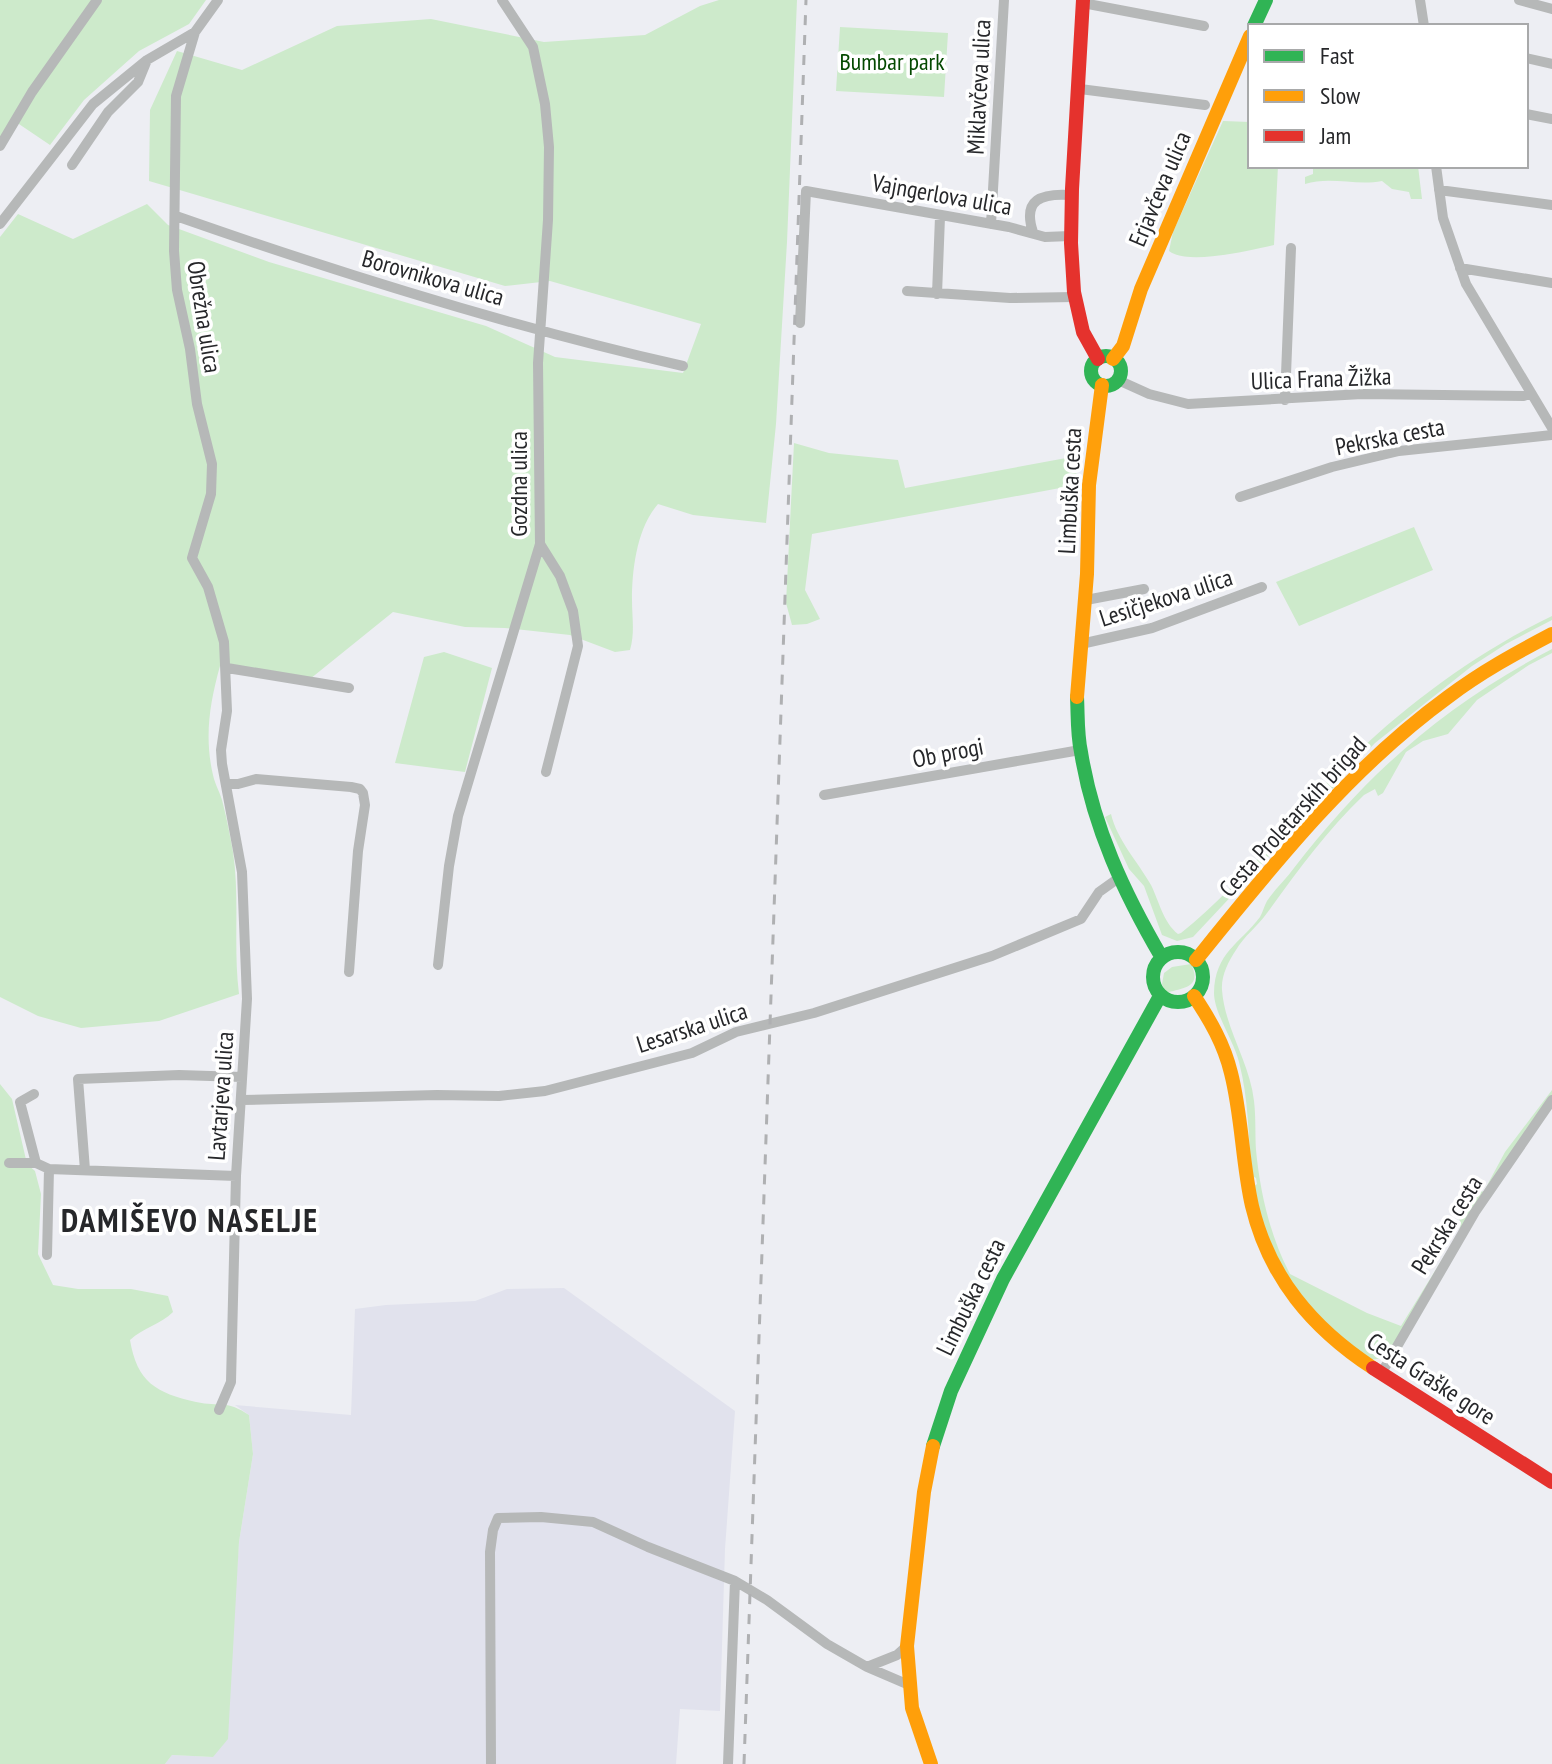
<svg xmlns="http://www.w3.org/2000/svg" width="1552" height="1764" viewBox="0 0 1552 1764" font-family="'PT Sans Narrow',sans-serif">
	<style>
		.built { fill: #e1e2ed }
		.green { fill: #cdeacb }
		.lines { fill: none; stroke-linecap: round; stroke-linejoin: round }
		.street { stroke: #b6b8b8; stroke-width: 10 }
		.fast { stroke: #30b455; stroke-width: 14 }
		.slow { stroke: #ff9f0a; stroke-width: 14 }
		.jam { stroke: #e5322d; stroke-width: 14 }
		.rail { stroke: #afb0b2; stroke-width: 3; stroke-dasharray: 10 10; stroke-linecap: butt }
		.labels { text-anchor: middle; stroke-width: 7; stroke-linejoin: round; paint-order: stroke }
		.park-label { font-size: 24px; fill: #044900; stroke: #fff }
		.street-label { font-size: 24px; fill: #26272a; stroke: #fff }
		.district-label { font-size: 32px; font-weight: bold; letter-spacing: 2px; fill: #26272a; stroke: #fff }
	</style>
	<rect width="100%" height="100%" fill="#edeef3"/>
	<path class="built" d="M564 1288 735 1411 725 1549 720 1711 680 1709 676 1764H165L172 1755 213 1757 233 1626 239 1542 253 1454 249 1415 235 1405 351 1415 355 1309 386 1305 475 1301 507 1289Z"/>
	<path class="green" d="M0 0H206L189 24 139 51 84 100 50 145 13 120 0 139Z
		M719 0H797L787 242 776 424 766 523 693 515 658 504C637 528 632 569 632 600 632 617 635 633 630 650L615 652 570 635 505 628 465 627 393 612 310 679 220 666C210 702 204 737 213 775 215 785 221 794 223 804 227 819 230 836 233 852 240 899 233 947 239 994L159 1021 81 1028 38 1016 0 997V237L18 214 73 239 147 204 168 225 269 262 486 326 555 357 683 373 701 324 550 281 505 286 149 181 150 110 177 51 242 70 337 26 431 19 544 42 645 35 700 6Z
		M840 27 948 33 944 97 836 91Z
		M1223 121 1250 122V166H1278L1274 245C1249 250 1189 266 1169 251L1173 232Z
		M1313 166H1418L1422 199H1411L1409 192 1392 189 1382 181C1356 186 1330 176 1305 184V177L1313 174Z
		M794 443 829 453 898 460 905 488 1077 456 1076 485 812 534 805 590 820 619 807 624 792 625 786 603Z
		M1414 527 1433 570 1299 626 1276 582Z
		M1552 616V620L1506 644 1472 666 1375 743 1193 937 1177 941 1162 935 1144 886 1129 869 1105 817 1111 814C1117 840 1138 862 1151 885 1159 901 1163 922 1178 934L1181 933C1238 888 1281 829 1331 778 1395 713 1469 656 1552 616Z
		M1552 649V653L1529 665 1477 700 1448 734 1423 741 1406 752 1383 793 1378 796 1375 789 1364 795C1327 830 1297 872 1267 913 1258 926 1244 936 1236 950 1228 962 1221 976 1222 990 1225 1029 1250 1063 1254 1101 1256 1118 1255 1134 1256 1150 1260 1192 1270 1236 1290 1274L1367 1313 1401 1326 1459 1232 1461 1223 1456 1214V1207L1467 1196 1484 1191 1505 1152 1552 1090V1095L1520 1139 1388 1353C1383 1357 1379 1360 1372 1359 1339 1352 1285 1282 1272 1252 1264 1232 1259 1208 1253 1187L1257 1184 1256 1178 1252 1176C1248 1137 1249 1100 1239 1062 1234 1041 1214 1013 1214 993 1215 952 1240 944 1260 917 1263 912 1264 906 1267 901 1275 889 1286 879 1294 868 1368 772 1445 705 1552 649Z
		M444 652 492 668 465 772 395 763 424 657Z
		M1191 964C1203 988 1182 988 1166 993L1162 984 1164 973 1172 967Z
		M0 1084 12 1099 27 1164 35 1171 41 1194 38 1254 53 1285 78 1289H131L168 1296 173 1312C161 1324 143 1328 130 1340 137 1382 156 1393 196 1402 220 1407 227 1400 249 1415L253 1454 239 1542 228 1739 213 1757 172 1755 165 1764H0Z"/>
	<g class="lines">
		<path class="street" d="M218 0 195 32 176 96 174 251 177 290 190 349 197 404 212 464 211 494 192 558 208 587 224 642 227 711 221 750 222 764 242 872 247 999 236 1176 231 1382 219 1410
			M1420 0 1424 26
			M1519 0 1552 9
			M1083 3 1204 26
			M1526 58 1552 64
			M1080 89 1205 105
			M1526 114 1552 119
			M0 146 32 92 97 0
			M72 165 108 112 138 82 147 60
			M1436 166 1443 218 1466 284 1552 428
			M1439 190 1552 205
			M176 216C342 274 511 327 683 366
			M0 224 93 104 147 60 195 32
			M991 224 1004 0
			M1033 232C1022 199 1042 193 1071 195
			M1460 268 1552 283
			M907 291 1010 298 1074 297
			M937 294 940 217
			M800 323 806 191 1009 227 1045 237 1070 236
			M1118 380 1149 394 1188 404 1362 394 1524 396 1531 393
			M1285 400 1291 248
			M1240 497 1332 467 1399 451 1552 435
			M540 544 560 576 573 611 578 646 546 772
			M1086 600 1144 589
			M1081 644 1152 628 1262 587
			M227 668 349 688
			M226 784H238L256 779 351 787 360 789 363 793 365 805 358 851 349 972
			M824 795 1080 750
			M438 965 449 866 458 816 540 544 538 363 548 220 549 147 545 104 533 47 502 0
			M34 1094 20 1102 36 1163 49 1169
			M242 1100 437 1095 499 1096 545 1091 692 1053 736 1032 814 1013 992 956 1081 919 1099 892 1120 877
			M9 1163H36
			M85 1170 78 1079 179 1075 242 1077
			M47 1255 49 1169 236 1176
			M1381 1374 1475 1212 1552 1100
			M907 1646 897 1655 867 1667 909 1685
			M491 1764 490 1552 493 1530 498 1518 541 1517 593 1522 648 1547 735 1581 767 1600 827 1644 867 1667
			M728 1764 735 1581"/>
		<path class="fast" d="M1254 26 1266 0
			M1091 371a15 15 0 1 1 30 0a15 15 0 1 1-30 0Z
			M1077 697C1078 715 1077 734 1081 752 1093 827 1124 893 1162 958
			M1153 977a25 25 0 1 1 50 0a25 25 0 1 1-50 0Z
			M933 1446 951 1391 1003 1279 1160 996"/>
		<path class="slow" d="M1113 359 1123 346 1141 289 1250 36
			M1077 697 1087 574 1089 485 1102 385
			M1196 960C1272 866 1349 769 1448 697 1481 672 1516 653 1552 634
			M1194 996C1210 1020 1224 1044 1231 1073 1242 1116 1242 1162 1252 1206 1269 1277 1312 1328 1373 1368
			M931 1764 912 1708 907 1646 924 1492 933 1446"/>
		<path class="jam" d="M1083 0 1072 189 1071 243 1074 292 1083 332 1098 359
			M1373 1368 1552 1482"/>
		<path class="rail" d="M744 1764 806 0"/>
	</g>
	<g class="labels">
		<g class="park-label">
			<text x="892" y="70">Bumbar park</text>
		</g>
		<g class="street-label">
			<text transform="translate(979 87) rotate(-87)" y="8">Miklavčeva ulica</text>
			<text transform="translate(1160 189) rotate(-67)" y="8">Erjavčeva ulica</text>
			<text transform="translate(942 195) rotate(10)" y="8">Vajngerlova ulica</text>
			<text transform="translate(433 278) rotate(16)" y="8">Borovnikova ulica</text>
			<text transform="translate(204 317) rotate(81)" y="8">Obrežna ulica</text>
			<text transform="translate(1321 379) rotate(-2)" y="8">Ulica Frana Žižka</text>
			<text transform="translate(1390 437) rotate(-11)" y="8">Pekrska cesta</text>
			<text transform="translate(519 484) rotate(-90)" y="8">Gozdna ulica</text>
			<text transform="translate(1070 491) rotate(-87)" y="8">Limbuška cesta</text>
			<text transform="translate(1166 598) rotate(-18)" y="8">Lesičjekova ulica</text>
			<text transform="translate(948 753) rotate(-11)" y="8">Ob progi</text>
			<text transform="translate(1293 817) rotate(-48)" y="8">Cesta Proletarskih brigad</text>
			<text transform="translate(692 1028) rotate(-18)" y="8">Lesarska ulica</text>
			<text transform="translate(221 1096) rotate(-86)" y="8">Lavtarjeva ulica</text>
			<text transform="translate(1447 1225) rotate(-58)" y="8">Pekrska cesta</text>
			<text transform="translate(971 1297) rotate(-64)" y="8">Limbuška cesta</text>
			<text transform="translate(1431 1379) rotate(33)" y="8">Cesta Graške gore</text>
		</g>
		<g class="district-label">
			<text x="190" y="1232">DAMIŠEVO NASELJE</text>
		</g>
	</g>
	<rect x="1248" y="24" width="280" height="144" fill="#ffffff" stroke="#a8a9aa" stroke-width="2"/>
	<rect x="1264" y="50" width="40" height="12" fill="#30b455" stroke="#a8a9aa" stroke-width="2"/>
	<text x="1320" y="64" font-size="24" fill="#26272a">Fast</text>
	<rect x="1264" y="90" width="40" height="12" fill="#ff9f0a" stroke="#a8a9aa" stroke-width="2"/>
	<text x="1320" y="104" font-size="24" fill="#26272a">Slow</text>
	<rect x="1264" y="130" width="40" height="12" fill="#e5322d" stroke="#a8a9aa" stroke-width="2"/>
	<text x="1320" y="144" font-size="24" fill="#26272a">Jam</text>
</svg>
